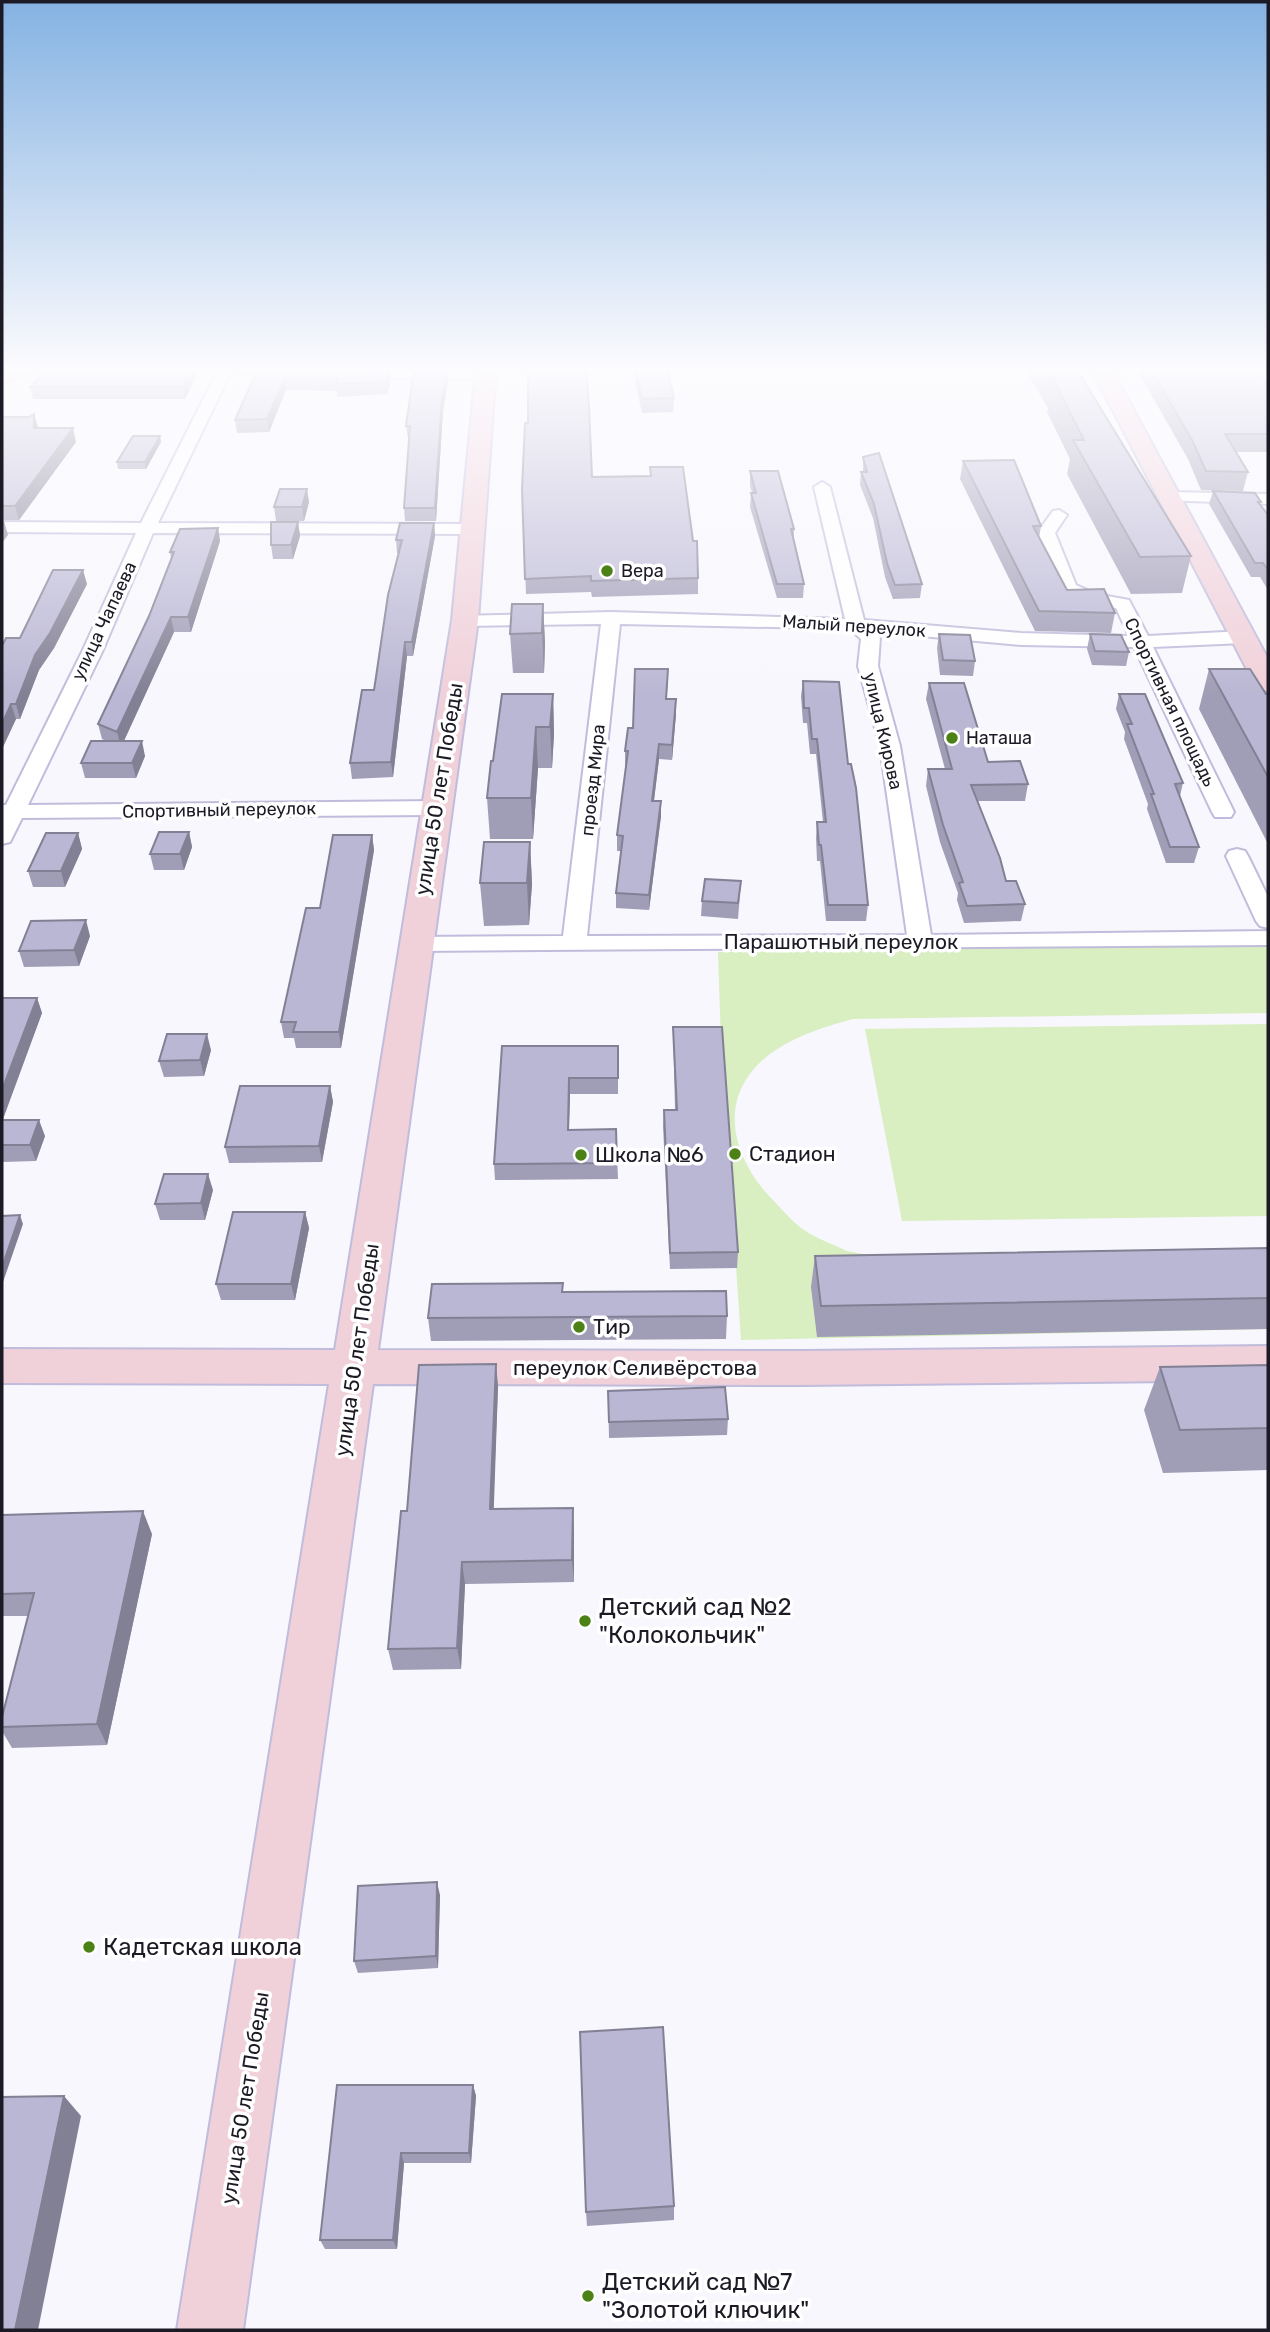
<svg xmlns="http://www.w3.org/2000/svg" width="1270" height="2332" viewBox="0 0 1270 2332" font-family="Rubik,sans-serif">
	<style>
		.green { fill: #d9eec1 }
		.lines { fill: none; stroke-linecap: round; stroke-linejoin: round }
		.street-casing { stroke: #c0bcdb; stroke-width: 4 }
		.secondary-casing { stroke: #c0bcdb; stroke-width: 4 }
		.street { fill: #fff; fill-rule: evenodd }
		.secondary { fill: #f0d0d9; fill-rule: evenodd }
		.wall { fill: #a09db6 }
		.shaded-wall { fill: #828094 }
		.building { fill: #bab7d4; stroke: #828094; stroke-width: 2 }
		.poi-dot { fill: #4c8116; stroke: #fff; stroke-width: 2.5 }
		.labels { text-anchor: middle; stroke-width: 7; stroke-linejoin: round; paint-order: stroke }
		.far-poi-label { font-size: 18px; fill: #1c1a25; stroke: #fff; text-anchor: start }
		.far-street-label { font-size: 18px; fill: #1c1a25; stroke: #fff }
		.street-label { font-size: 21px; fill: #1c1a25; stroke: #fff }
		.poi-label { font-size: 21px; fill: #1c1a25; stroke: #fff; text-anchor: start }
		.near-poi-label { font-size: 24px; fill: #1c1a25; stroke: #fff; text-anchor: start }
	</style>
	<rect width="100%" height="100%" fill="#f8f7fd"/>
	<path class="green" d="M1268 945V1013L853 1019C823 1027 789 1038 765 1058 717 1099 732 1155 769 1196 780 1207 791 1221 804 1230 817 1239 833 1244 847 1251L1268 1329 741 1340 721 1043 718 952Z
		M1268 1024V1216L902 1221 865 1029Z"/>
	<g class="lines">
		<g class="street-casing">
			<path id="street" d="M219 368H291L301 373 294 377 231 372 158 523 473 524 481 529 473 534 153 533 102 652 28 805 436 801 444 803 447 808 444 813 436 815 22 818 10 842 2 844V805H6L82 652 136 533 2 532V522L141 523Z
				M352 370 486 371 493 375 486 379 347 377 345 374Z
				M822 482 830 487 864 620 1021 633 1129 636 1116 608C1053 598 1059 588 1037 533L1053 511 1059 510 1067 515 1055 533 1076 585 1096 594 1129 600 1148 636 1244 631 1253 637 1244 643 1153 647 1234 812 1231 817H1215L1212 812 1134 647 1021 645 877 632 880 637 878 666 900 746 931 935 1268 931V945L415 951 406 949 403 944 406 939 415 937 563 936 601 624 465 626 458 624 456 620 458 616 611 612 845 619 814 487ZM620 624 819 628 851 630 861 639 858 666 880 746 907 935 587 936Z
				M1169 492 1268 494V504L1163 500 1161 497Z
				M1237 849 1245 851 1248 856 1268 897V928L1260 926 1256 921 1226 856 1229 851Z"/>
		</g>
		<g class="secondary-casing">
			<path id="secondary" d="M9 368H36L34 372 2 384V371Z
				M476 368H496L478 620 378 1350 803 1351 1268 1346V1380L803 1385 373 1384 243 2330H177L329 1384 2 1383V1349L335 1350 452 620Z
				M1091 368H1111L1268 659V691L1258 689 1254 683Z"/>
		</g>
		<use href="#street" class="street"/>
		<use href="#secondary" class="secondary"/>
	</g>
	<path class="wall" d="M50 368H200L185 399H33L30 387Z
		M258 368 390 369 391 381 387 394 337 397V391L286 390 269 432 237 433 235 420Z
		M632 368H667L674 398 673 412 642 413Z
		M1030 368H1076L1191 556 1182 593 1131 594 1067 474 1070 459 1047 412 1048 408 1029 376Z
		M1136 368H1268V371H1259L1268 384V452H1236L1248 472 1243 491 1201 490 1188 459Z
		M448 381 443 411 436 521H405L404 508 409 438H408L406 426Z
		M2 417 76 442 19 520H2Z
		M161 442 146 469H118L117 462Z
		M863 457 922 584 920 598 893 599 885 577 873 518 860 485 861 472H863Z
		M963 461 1041 526 1039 538 1067 590 1115 613 1111 633 1035 631 960 479Z
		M750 471 794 529V538L804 584 803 598H777L750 507 751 493H752L750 485Z
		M592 477 698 578V594L592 597 591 592 526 594 522 489Z
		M1213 491 1261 502 1260 504 1268 515V590L1260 577H1251L1209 504Z
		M309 502 304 521H276L274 507Z
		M298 522 300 536 293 559H273L271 545Z
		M434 523 435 536 413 656H407L393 777 352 779 350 763 374 690 398 553H397L396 540Z
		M218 528 220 541 191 632H174L124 741 145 756 136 778H85L81 763 106 741 102 739 98 724 149 616 171 558 170 552Z
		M87 584 54 648 39 670 20 719H16L2 749 20 638Z
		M543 604 545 643 544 673H513L510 634Z
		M939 634 975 661 973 676 940 675 937 648Z
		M1090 634 1129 652 1126 666 1092 665 1087 649Z
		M1209 669 1268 694V844L1199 709Z
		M803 681 848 764 868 905 866 921H826L820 861H817L816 838 817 822H823L816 754H810L807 723H803L801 696Z
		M929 683 988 762 1028 784 1025 801H978L1006 881 1025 904 1021 921 964 923 957 900 958 893 940 842 926 786 928 769H945L926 699Z
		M668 684 666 699H676V714L672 760 659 759 654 801H661V816L649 910 616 908V893L621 851H617V835L626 766H625V751L633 728Z
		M553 694 554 734 552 768H538L533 839H490L487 798 493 761Z
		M1119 694 1183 783 1180 796 1199 847 1194 863H1166L1147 809 1148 804 1124 739 1125 732 1116 709Z
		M189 832 192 847 184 870H154L150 854Z
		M78 833 82 849 65 887H33L28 871Z
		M372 835 374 850 341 1048H296L294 1038H284L281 1022 320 908Z
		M530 842 532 884 529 925 484 926 480 883Z
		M741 881 738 919 701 916 702 901Z
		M90 936 79 966 24 967 19 951Z
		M2 998H37L42 1013 2 1120 45 1136 36 1161 2 1162Z
		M673 1027 738 1252 737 1268 670 1269 663 1126 664 1110H675Z
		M502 1046H618V1094H570L569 1130 616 1129 618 1179 495 1180 494 1164Z
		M211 1050 204 1076 164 1077 159 1061Z
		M330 1086 333 1102 322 1162 229 1163 225 1147Z
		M213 1190 205 1220H160L155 1204Z
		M305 1212 309 1228 295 1300H221L216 1284Z
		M1268 1248V1329L817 1337 811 1287 815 1256Z
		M563 1283V1292L727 1316 726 1339 431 1341 428 1318Z
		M496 1364 498 1387 493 1509 573 1508 574 1582 465 1584 461 1669 393 1670 388 1649 407 1511Z
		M1268 1365V1470L1163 1473 1144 1410 1160 1367Z
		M608 1391 728 1419 727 1435 609 1438Z
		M2 1515 152 1534 107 1745 12 1748 2 1731V1717L28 1616H2Z
		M440 1895 438 1968 358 1973 354 1961Z
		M337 2085H473L476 2096 471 2163H404L397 2249H325L320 2240Z
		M674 2206V2220L587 2226 586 2212Z"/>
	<path class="shaded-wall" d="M192 368H200L185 399 183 387Z
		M390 369 391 381 387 394 386 382Z
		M447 369 448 381 443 411 436 521 435 508 442 398Z
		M285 378 286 390 269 432 267 419Z
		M34 414 38 427V442L34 428Z
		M73 428 76 442 19 520 15 506Z
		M160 436 161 442 146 469 145 462Z
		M307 489 309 502 304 521 302 507Z
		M4 521 8 535 2 543V524Z
		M298 522 300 536 293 559 291 545Z
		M434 523 435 536 413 656 412 642Z
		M218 528 220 541 191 632 188 617Z
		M83 570 87 584 54 648 39 670 20 719 16 704 35 655Z
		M543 604 545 643 544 673 542 633Z
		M171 617 174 632 121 747 117 732Z
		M405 642 407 656 393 777 391 762Z
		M553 694 554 734 552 768 550 727Z
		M676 699V714L672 760V745Z
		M11 704 16 719 2 749V724Z
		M536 727 538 768 533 839 531 798Z
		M142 741 145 756 136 778 132 763Z
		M659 744V759L652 816V801Z
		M661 801V816L649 910V895Z
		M189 832 192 847 184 870 180 854Z
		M78 833 82 849 65 887 61 871Z
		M372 835 374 850 341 1048 339 1032Z
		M530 842 532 884 529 925 527 883Z
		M86 920 90 936 79 966 74 950Z
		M37 998 42 1013 2 1122V1090Z
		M207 1034 211 1050 204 1076 200 1060Z
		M569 1078 570 1094 568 1146V1130Z
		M330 1086 333 1102 322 1162 319 1146Z
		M39 1120 45 1136 36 1161 30 1145Z
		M208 1174 213 1190 205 1220 201 1203Z
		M305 1212 309 1228 295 1300 291 1284Z
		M20 1215 23 1224 2 1285V1267Z
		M496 1364 498 1387 493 1532 490 1509Z
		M573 1508 574 1530V1582L572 1560Z
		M143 1511 152 1534 107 1745 97 1724Z
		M462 1562 465 1584 461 1669 457 1648Z
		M437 1882 440 1895 438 1968 436 1956Z
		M473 2085 476 2096 471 2163 469 2153Z
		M64 2096 81 2116 38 2330H15Z
		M401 2153 404 2163 397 2249 393 2240Z"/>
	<path class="building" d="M50 368H192L183 387H30Z
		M258 368H315L390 369 386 382 336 384 338 378H285L267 419 235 420Z
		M528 368H586L589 406 592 477 651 476 650 467H683L693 541H697L698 578 591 581V576L525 579 522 489 525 423H528Z
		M635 368H667L674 398 642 399Z
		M1050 368H1076L1191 556 1140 557 1073 440H1084L1053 379H1056Z
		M1150 368H1257L1268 384V434H1225L1248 472 1206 471 1192 440Z
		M414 369H447L442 398 435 508H404L410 426H406Z
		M34 414V428H73L15 506H2V417H29Z
		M133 436H160L145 462H117Z
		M879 453 922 584 895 585 887 563 874 504 861 472H867L863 457Z
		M1014 460 1041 526H1033L1067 590 1104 589 1115 613 1039 611 963 461Z
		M750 471H778L794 529H791L804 584H777L751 493H756Z
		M280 489H307L302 507H274Z
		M1213 491 1255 493 1261 502H1258L1268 515V570L1263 563H1255Z
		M271 522H298L291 545H271Z
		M400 523H434L412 642H405L391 762 350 763 362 690H374L376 677 388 595 402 540H396Z
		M218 528 188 617H171L117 732 98 724 149 616 174 552H170L180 529Z
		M53 570H83L50 633 35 655 16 704H11L2 724V646L6 638H20Z
		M512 604H543L542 633 510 634Z
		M939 634 970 635 975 661 943 660Z
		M1090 634 1121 635 1129 652 1095 651Z
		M635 669H668L666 699H676L672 745 659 744 652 801H661L649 895 616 893 623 836 617 835 628 751H625L628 728H633Z
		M1209 669H1250L1266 694H1268V777Z
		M803 681 839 682 848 764H851L856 788 868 905H828L821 845H819L817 822H826L817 739H812L809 708H804Z
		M929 683H964L988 762 1020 761 1028 784 971 785 1000 858 1006 881H1016L1025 904 967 906 959 883 963 882 943 825 928 769H952Z
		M502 694H553L550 727H536L531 798H487L491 761H493Z
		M1119 694H1145L1183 783 1175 784 1199 847H1170L1151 794H1154L1127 724H1132Z
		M91 741H142L132 763H81Z
		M159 832H189L180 854H150Z
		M46 833H78L61 871H28Z
		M333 835H372L339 1032H293L296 1022H281L306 908H320Z
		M484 842H530L527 883H480Z
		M705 879 741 881 738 903 702 901Z
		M86 920 74 950 19 951 31 921Z
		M2 998H37L2 1090Z
		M673 1027H722L738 1252 670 1253 664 1110H677Z
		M167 1034H207L200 1060 159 1061Z
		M502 1046H618V1078H569L568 1130 616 1129 617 1163 494 1164Z
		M240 1086H330L319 1146 225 1147Z
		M2 1120H39L30 1145H2Z
		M164 1174H208L201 1203 155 1204Z
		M233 1212H305L291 1284H216Z
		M20 1215 2 1267V1216Z
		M1268 1248V1298L821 1306 815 1256Z
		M563 1283 562 1292 726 1291 727 1316 428 1318 432 1284Z
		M496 1364 490 1509 573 1508 572 1560 462 1562 457 1648 388 1649 401 1511H407L419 1365Z
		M1268 1365V1428L1180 1430 1160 1367Z
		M725 1387 728 1419 609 1422 608 1391Z
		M143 1511 97 1724 2 1727V1717L34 1593 2 1594V1515Z
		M437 1882 436 1956 354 1961 358 1886Z
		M663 2027 674 2206 586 2212 580 2032Z
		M337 2085H473L469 2153H401L393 2240H320Z
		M64 2096 15 2330H2V2097Z"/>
	<linearGradient id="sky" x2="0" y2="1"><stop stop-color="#84b2e2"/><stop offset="0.53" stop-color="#fcfbfe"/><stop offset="1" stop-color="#fcfbfe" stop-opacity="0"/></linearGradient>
	<rect width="1270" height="695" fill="url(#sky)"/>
	<g class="poi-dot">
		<circle cx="607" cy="571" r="7"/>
		<circle cx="952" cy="738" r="7"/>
		<circle cx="735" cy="1154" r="7"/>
		<circle cx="581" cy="1155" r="7"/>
		<circle cx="579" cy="1327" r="7"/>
		<circle cx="585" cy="1621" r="7"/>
		<circle cx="89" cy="1947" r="7"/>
		<circle cx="588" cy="2296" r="7"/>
	</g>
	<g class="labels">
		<g class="far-poi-label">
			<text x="621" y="577">Вера</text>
			<text x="966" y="744">Наташа</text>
		</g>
		<g class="far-street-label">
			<text transform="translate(104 621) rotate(-65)" y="6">улица Чапаева</text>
			<text transform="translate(854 626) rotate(4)" y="6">Малый переулок</text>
			<text transform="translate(1170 702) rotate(64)" y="6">Спортивная площадь</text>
			<text transform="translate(883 731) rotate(77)" y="6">улица Кирова</text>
			<text transform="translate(593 780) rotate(-84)" y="6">проезд Мира</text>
			<text transform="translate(219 810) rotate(-1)" y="6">Спортивный переулок</text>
		</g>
		<g class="street-label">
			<text transform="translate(439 789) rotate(-81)" y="7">улица 50 лет Победы</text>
			<text x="841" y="949">Парашютный переулок</text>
			<text transform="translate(357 1350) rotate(-82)" y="7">улица 50 лет Победы</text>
			<text x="635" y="1375">переулок Селивёрстова</text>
			<text transform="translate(245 2098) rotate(-81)" y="7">улица 50 лет Победы</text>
		</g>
		<g class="poi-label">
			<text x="749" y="1161">Стадион</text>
			<text x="595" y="1162">Школа №6</text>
			<text x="593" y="1334">Тир</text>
		</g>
		<g class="near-poi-label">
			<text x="599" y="1615">Детский сад №2<tspan x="599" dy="28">"Колокольчик"</tspan></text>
			<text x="103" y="1955">Кадетская школа</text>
			<text x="602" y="2290">Детский сад №7<tspan x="602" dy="28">"Золотой ключик"</tspan></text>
		</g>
	</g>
	<rect width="1270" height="2332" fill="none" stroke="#1c1a25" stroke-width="7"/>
</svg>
